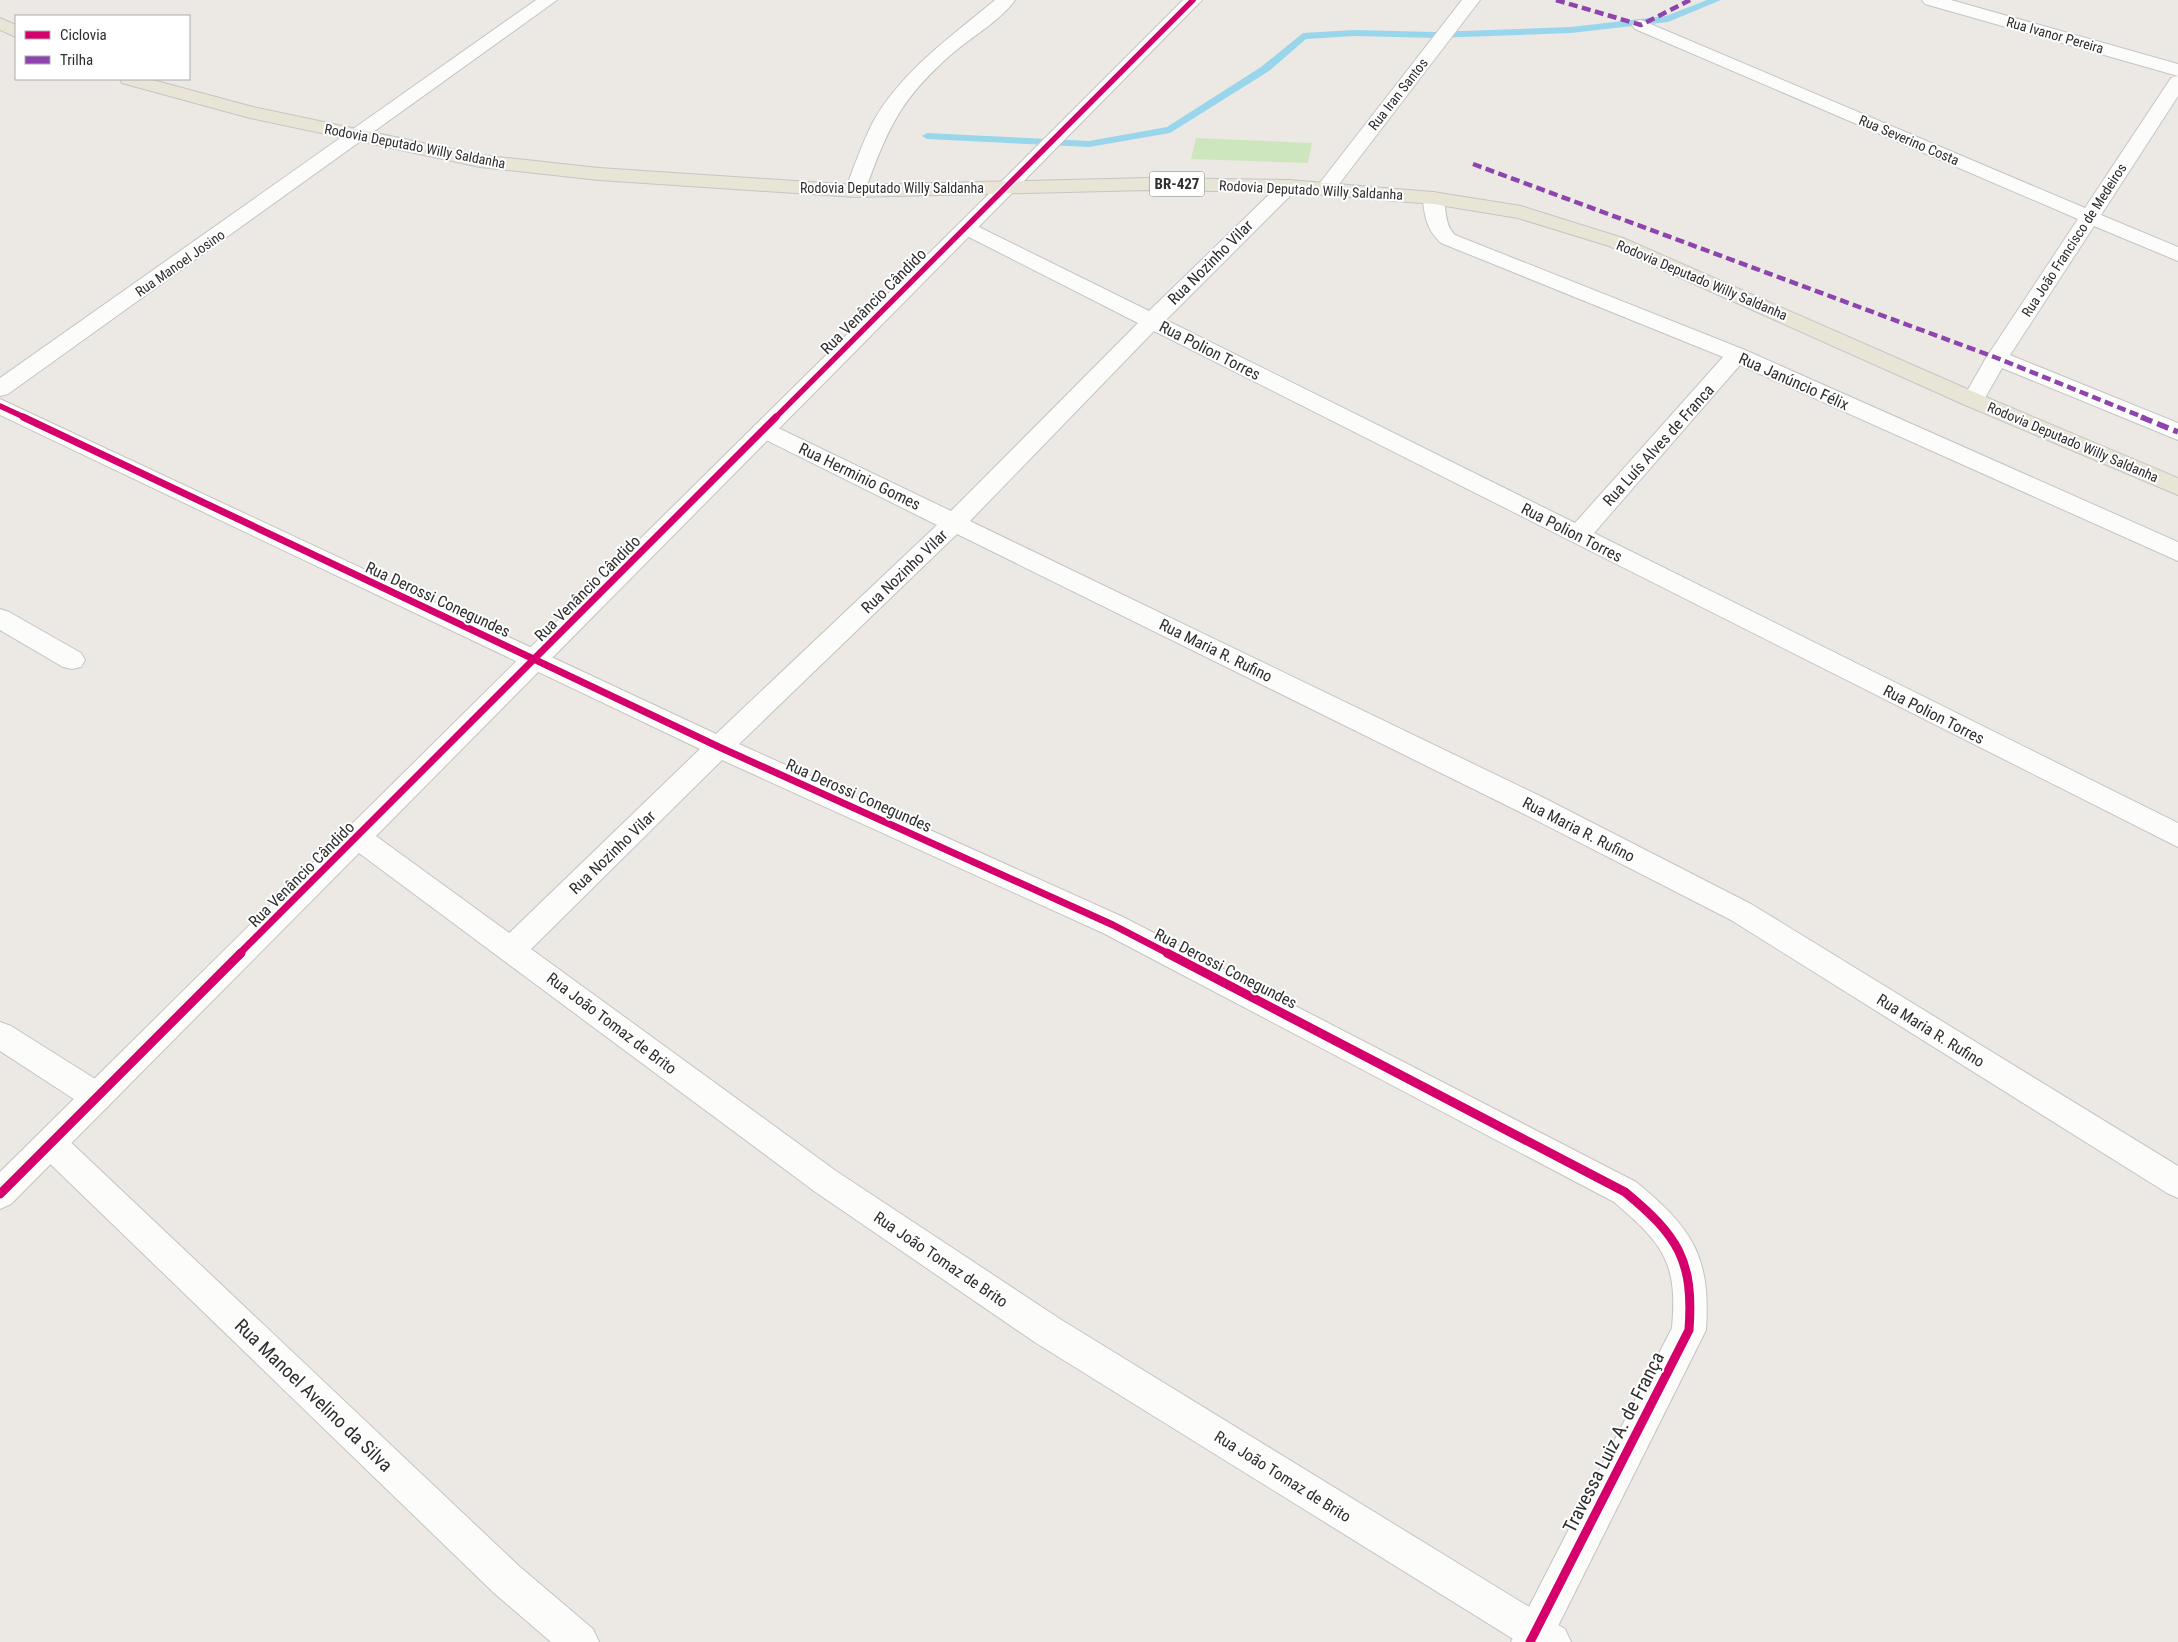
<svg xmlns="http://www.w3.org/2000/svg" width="2178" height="1642" viewBox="0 0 2178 1642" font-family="'Roboto Condensed',sans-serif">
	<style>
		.green { fill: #cee6be }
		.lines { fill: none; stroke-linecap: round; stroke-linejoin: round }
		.stream { fill: #99d6ec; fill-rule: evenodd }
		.street-casing { stroke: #c5c4c5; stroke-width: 2 }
		.secondary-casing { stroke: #c5c4c5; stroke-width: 2 }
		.primary-casing { stroke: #c6c5c4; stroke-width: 2 }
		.street { fill: #fcfcfb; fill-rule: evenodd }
		.secondary { fill: #fcfcfb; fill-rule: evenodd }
		.primary { fill: #e8e4d6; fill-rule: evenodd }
		.quiet-far1 { stroke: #8e44ad; stroke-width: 4.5; stroke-dasharray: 9 4.5; stroke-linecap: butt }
		.quiet { stroke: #8e44ad; stroke-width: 5.5; stroke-dasharray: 12 5.5; stroke-linecap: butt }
		.cycleway-far2-casing { stroke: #fff; stroke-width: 8 }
		.cycleway-far1-casing { stroke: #fff; stroke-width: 10 }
		.cycleway-casing { stroke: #fff; stroke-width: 12 }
		.cycleway-far2 { stroke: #d6006c; stroke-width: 5.5 }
		.cycleway-far1 { stroke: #d6006c; stroke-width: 7 }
		.cycleway { stroke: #d6006c; stroke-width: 9 }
		.labels { text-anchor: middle; stroke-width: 4; stroke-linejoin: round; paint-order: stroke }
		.far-street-label { font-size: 14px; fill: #2e2e2e; stroke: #fff }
		.shield { fill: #fff; stroke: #6d6d6d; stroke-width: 1 }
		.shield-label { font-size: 15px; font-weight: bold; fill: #2e2e2e }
		.street-label { font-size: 16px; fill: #2e2e2e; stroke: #fff }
		.near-street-label { font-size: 19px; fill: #2e2e2e; stroke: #fff }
	</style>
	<rect width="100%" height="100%" fill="#ece8e4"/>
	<path class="green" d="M1196 138 1312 143 1308 163 1191 159Z"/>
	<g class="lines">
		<path class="stream" d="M1707 0H1721L1668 22 1571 33 1435 38 1354 36 1306 39 1269 71 1170 133 1089 147 927 139 922 136 927 133 1089 141 1167 127 1261 67 1303 33 1354 30 1435 32 1571 27 1666 16Z"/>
		<g class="street-casing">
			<path id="street" d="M536 0H557L8 394 0 396V378Z
				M995 0H1015C1002 19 972 37 954 52 900 99 889 126 865 191L862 195 855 197 848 195 845 191C854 167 862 143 874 120 903 70 952 36 995 0Z
				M1183 0H1202L1014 191H1000L997 187 1000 183Z
				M1462 0H1480L1333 192H1319L1316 188 1319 184Z
				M1922 0H1951L2178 64V76L1925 4Z
				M1641 20 2085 208 2171 78 2178 76V96L2101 215 2178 247V261L2094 226 2010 355 2178 423V440L2002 368 1981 405 1973 407 1965 405 1962 400 1986 358 2078 219 1635 29 1632 25 1635 21Z
				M1289 180 1296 182 1299 186 1296 190 1166 320 1575 523 1723 357 1441 243C1427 230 1424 216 1423 198L1426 194 1433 192 1440 194C1449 207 1442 222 1455 235L1745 350 2178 542V561L1740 365 1594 533 2178 823V847L1154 331 970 521 1544 798 1751 904 2178 1166V1198L2167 1193 1731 920 1524 814 957 534 739 744 1123 917 1636 1182C1692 1228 1711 1256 1706 1330L1550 1642H1511L1672 1328C1678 1262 1663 1244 1614 1202L1103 933 722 760 522 958 512 961 502 958 497 949 502 940 700 749 0 415V399L716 734 937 525 756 435 753 430 756 425 764 422 772 425 951 511 1138 323 959 232 956 228 959 224 966 222 973 224 1149 311 1282 182Z
				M0 609 9 612 81 653 85 660 81 667 72 669 63 667 0 630Z
				M0 1022 11 1026 108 1087 112 1097 108 1107 97 1111 86 1107 0 1051Z
				M51 1130 62 1134 520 1567 593 1629 599 1642H551L494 1593 40 1154 35 1144 40 1134Z"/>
		</g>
		<g class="secondary-casing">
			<path id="secondary" d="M1007 181 1014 183 1017 187 1014 191 376 836 836 1171 1060 1319 1565 1629 1571 1642H1518L1036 1343 814 1191 359 853 11 1204 0 1209V1172L1000 183Z"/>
		</g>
		<g class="primary-casing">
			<path id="primary" d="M0 18 16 25V37L0 30Z
				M120 79H149L253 107 480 155 599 168 855 185 1147 178 1289 180 1433 192 1521 206 1623 238 1981 395 2178 478V495L1965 405 1609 246 1518 218 1433 204 1289 192 1147 190 855 197 599 180 480 167 250 118 122 83Z"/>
		</g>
		<use href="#street" class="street"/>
		<use href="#secondary" class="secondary"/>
		<use href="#primary" class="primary"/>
		<path class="quiet-far1" d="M1556 0 1641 25 1690 0
			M1473 164 1997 358 2145 418"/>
		<path class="quiet" d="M2141 417 2178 432"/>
		<g class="cycleway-far2-casing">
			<path id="cycleway-far2" d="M0 406 26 418
				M775 418 1193 0"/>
		</g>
		<g class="cycleway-far1-casing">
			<path id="cycleway-far1" d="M23 417 719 747 1113 925 1169 954
				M239 954 776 417"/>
		</g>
		<g class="cycleway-casing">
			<path id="cycleway" d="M1167 953 1625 1192C1678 1236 1694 1260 1689 1330L1530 1642
				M0 1194 241 953"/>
		</g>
		<use href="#cycleway-far2" class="cycleway-far2"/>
		<use href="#cycleway-far1" class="cycleway-far1"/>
		<use href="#cycleway" class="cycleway"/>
	</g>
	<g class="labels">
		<g class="far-street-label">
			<text transform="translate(2055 35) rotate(16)" y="5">Rua Ivanor Pereira</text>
			<text transform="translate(1398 94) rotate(-52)" y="5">Rua Iran Santos</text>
			<text transform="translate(1909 140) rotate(23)" y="5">Rua Severino Costa</text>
			<text transform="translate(415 146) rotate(11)" y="5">Rodovia Deputado Willy Saldanha</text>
			<text x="892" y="193">Rodovia Deputado Willy Saldanha</text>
			<text transform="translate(1311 190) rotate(3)" y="5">Rodovia Deputado Willy Saldanha</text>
			<text transform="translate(2074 240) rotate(-57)" y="5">Rua João Francisco de Medeiros</text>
			<text transform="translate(180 263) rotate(-35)" y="5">Rua Manoel Josino</text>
			<text transform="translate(1702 280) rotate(23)" y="5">Rodovia Deputado Willy Saldanha</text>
			<text transform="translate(2073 442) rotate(23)" y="5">Rodovia Deputado Willy Saldanha</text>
		</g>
		<rect class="shield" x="1149.5" y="171.5" width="55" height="25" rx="4"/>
		<g class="shield-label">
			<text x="1177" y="189">BR-427</text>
		</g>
		<g class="street-label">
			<text transform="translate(1210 262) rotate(-45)" y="6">Rua Nozinho Vilar</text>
			<text transform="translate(873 301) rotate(-45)" y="6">Rua Venâncio Cândido</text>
			<text transform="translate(1210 350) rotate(27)" y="6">Rua Polion Torres</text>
			<text transform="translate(1794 381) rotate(24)" y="6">Rua Janúncio Félix</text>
			<text transform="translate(1658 445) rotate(-48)" y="6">Rua Luís Alves de Franca</text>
			<text transform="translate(860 476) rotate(26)" y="6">Rua Herminio Gomes</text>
			<text transform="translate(1572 532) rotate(27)" y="6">Rua Polion Torres</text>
			<text transform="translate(904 571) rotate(-44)" y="6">Rua Nozinho Vilar</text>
			<text transform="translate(587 588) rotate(-45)" y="6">Rua Venâncio Cândido</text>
			<text transform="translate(438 599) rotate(25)" y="6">Rua Derossi Conegundes</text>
			<text transform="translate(1216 650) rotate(26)" y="6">Rua Maria R. Rufino</text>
			<text transform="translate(1934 714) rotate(27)" y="6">Rua Polion Torres</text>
			<text transform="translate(859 795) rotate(24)" y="6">Rua Derossi Conegundes</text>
			<text transform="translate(1579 829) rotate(27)" y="6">Rua Maria R. Rufino</text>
			<text transform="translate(612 852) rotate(-44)" y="6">Rua Nozinho Vilar</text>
			<text transform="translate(301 874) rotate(-45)" y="6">Rua Venâncio Cândido</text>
			<text transform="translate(1226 968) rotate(27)" y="6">Rua Derossi Conegundes</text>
			<text transform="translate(612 1023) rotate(37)" y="6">Rua João Tomaz de Brito</text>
			<text transform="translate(1931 1030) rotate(32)" y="6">Rua Maria R. Rufino</text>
			<text transform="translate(941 1259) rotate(34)" y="6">Rua João Tomaz de Brito</text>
			<text transform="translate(1283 1476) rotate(32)" y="6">Rua João Tomaz de Brito</text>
		</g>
		<g class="near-street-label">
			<text transform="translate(314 1395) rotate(44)" y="7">Rua Manoel Avelino da Silva</text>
			<text transform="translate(1613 1442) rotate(-63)" y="7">Travessa Luiz A. de França</text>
		</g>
	</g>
	<rect x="15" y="15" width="175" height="65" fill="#ffffff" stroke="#ababab"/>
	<rect x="25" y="31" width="25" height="8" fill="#d6006c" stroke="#ababab"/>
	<text x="60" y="40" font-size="15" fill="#2e2e2e">Ciclovia</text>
	<rect x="25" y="56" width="25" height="8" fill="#8e44ad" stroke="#ababab"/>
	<text x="60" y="65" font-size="15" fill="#2e2e2e">Trilha</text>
</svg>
